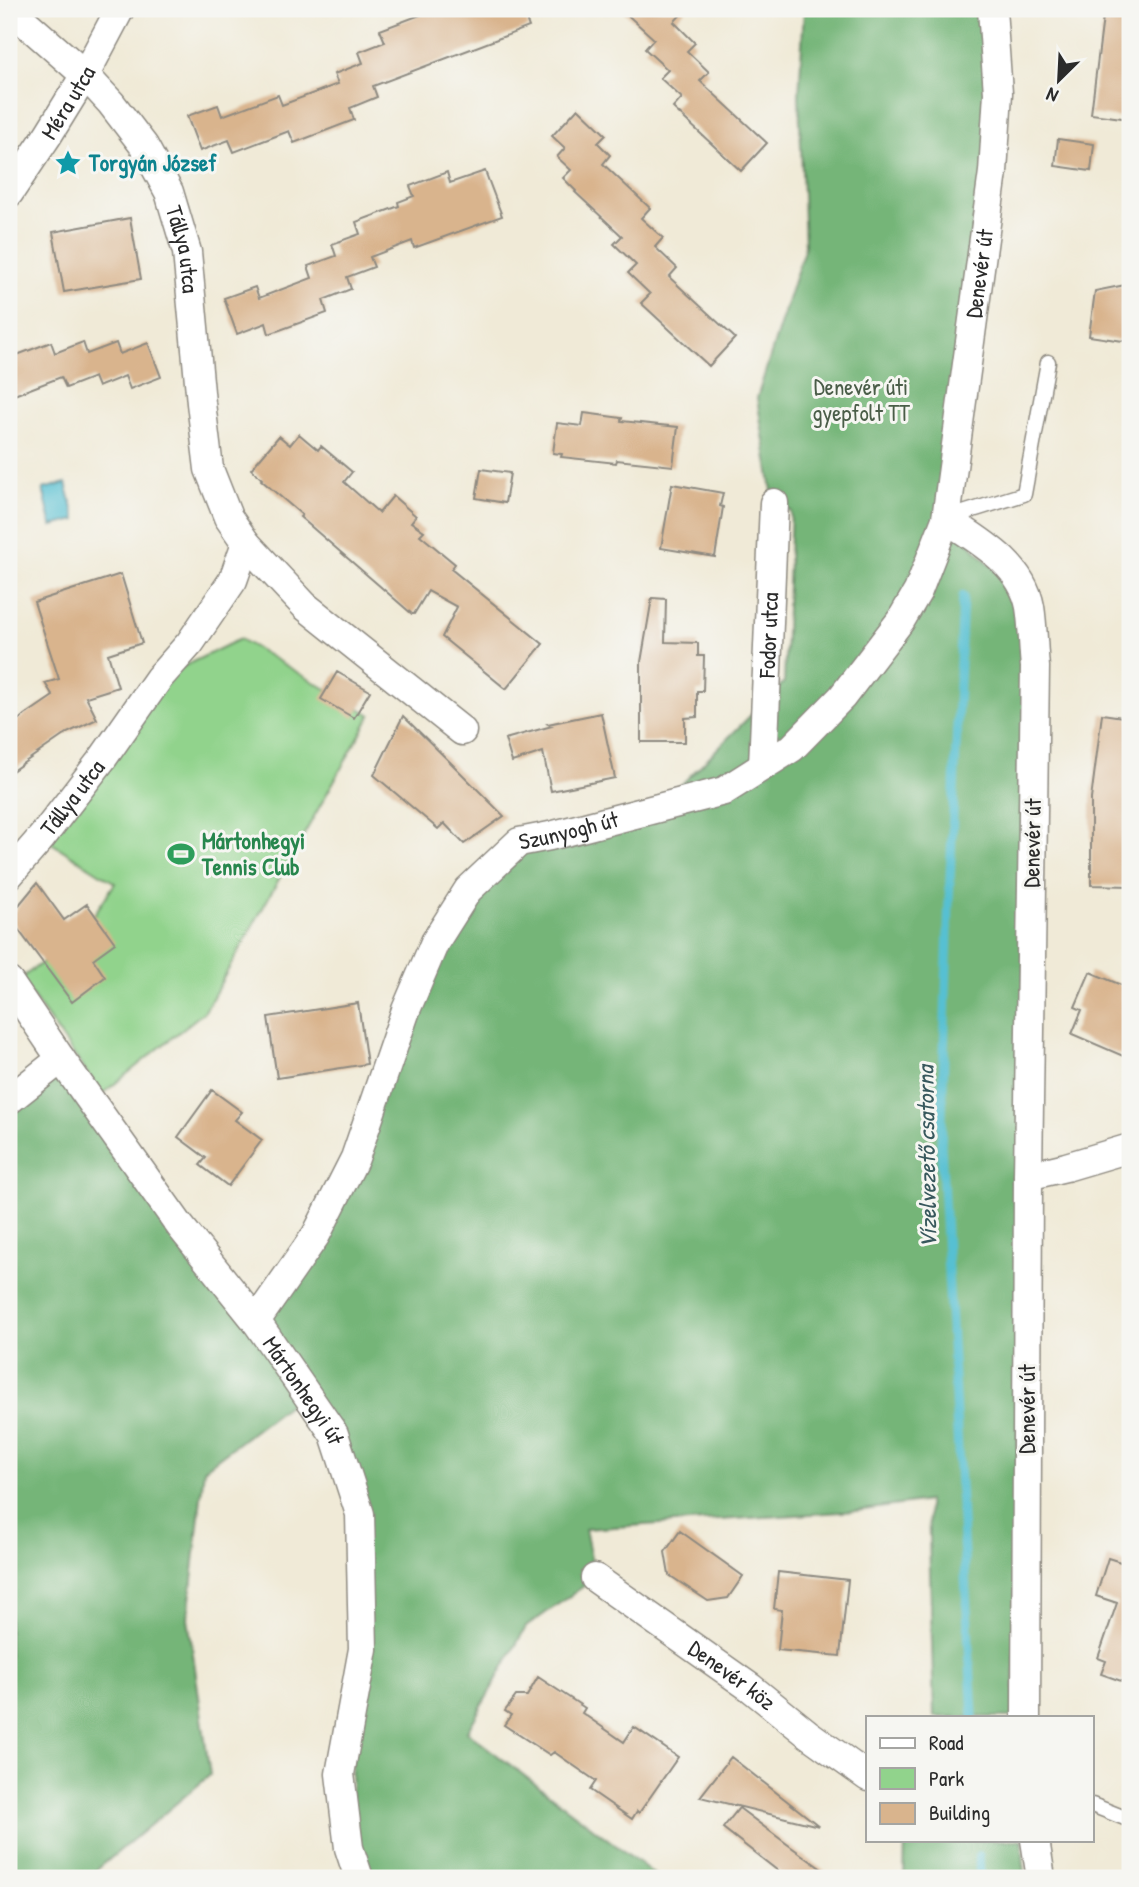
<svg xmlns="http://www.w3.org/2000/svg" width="1139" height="1887" viewBox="0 0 1139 1887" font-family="'Patrick Hand',sans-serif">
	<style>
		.green { fill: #91d38c; stroke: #5e7f5c; stroke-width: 2 }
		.forest { fill: #74b578; stroke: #507052; stroke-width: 2 }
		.water { fill: #56c0d2; stroke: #40767e; stroke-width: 2 }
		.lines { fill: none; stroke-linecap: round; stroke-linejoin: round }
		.stream { stroke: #56c0d2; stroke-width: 9 }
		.building { fill: #d9b48d }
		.service-casing { stroke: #8e8a81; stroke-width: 17 }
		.minor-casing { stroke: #8e8a81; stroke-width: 31 }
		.service { stroke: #fff; stroke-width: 14 }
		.minor { stroke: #fff; stroke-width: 28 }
		.labels { text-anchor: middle; stroke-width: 6; stroke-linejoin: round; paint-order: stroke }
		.street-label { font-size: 23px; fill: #2b2b2b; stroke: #f6f6f2 }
		.culture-label { font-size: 23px; font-weight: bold; fill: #0d838f; stroke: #f6f6f2; text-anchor: start }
		.park-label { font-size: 23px; fill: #4a5d48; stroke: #f6f6f2 }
		.leisure-label { font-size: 23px; font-weight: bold; fill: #27864d; stroke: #f6f6f2; text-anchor: start }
		.water-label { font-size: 24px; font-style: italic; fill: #38585d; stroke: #f6f6f2 }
	</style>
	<rect width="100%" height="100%" fill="#f6f6f2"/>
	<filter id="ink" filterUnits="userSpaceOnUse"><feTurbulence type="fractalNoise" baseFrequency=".0143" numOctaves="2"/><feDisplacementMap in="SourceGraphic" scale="14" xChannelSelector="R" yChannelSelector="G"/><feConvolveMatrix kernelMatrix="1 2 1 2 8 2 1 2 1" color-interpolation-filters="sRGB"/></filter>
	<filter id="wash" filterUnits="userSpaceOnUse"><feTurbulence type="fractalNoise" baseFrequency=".00686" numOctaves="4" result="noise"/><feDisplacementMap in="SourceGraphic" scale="28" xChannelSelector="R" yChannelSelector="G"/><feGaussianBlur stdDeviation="1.57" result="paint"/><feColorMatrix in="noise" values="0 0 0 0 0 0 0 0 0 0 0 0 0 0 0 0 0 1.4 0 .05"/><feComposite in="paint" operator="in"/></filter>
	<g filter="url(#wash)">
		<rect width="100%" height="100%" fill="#f0ead7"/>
		<path class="green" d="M240 639 371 715 205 1011 102 1094 20 979 81 934 115 883 42 837 159 678Z"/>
		<path class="forest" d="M804 9H992L998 93 946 519 1029 605 1014 1717H934L928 1501 856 1511 585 1529 595 1578 526 1627 467 1732 659 1878H359L349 1848 360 1514 305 1392 204 1469 188 1618 210 1775 87 1878H9V1100L61 1059 255 1320 316 1235 435 942 519 842 643 823 784 682 791 511 774 503 757 398 805 246 799 96Z
			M1022 1840 1025 1878H904L905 1841Z"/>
		<path class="water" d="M66 483 76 520 52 526 43 489Z"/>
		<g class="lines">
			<path class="stream" d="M963 596 949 900 941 1146 973 1717
				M979 1856 980 1878"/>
		</g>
		<g id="blocks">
			<path class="building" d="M436 9H522L529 27 373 86 377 97 350 108 354 120 294 143 289 131 234 152 229 140 200 151 187 116 218 105 222 116 278 95 282 105 338 84 334 74 363 63 359 52 385 42 380 30Z
				M621 9H686L674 22 695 43 687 51 709 72 700 81 767 143 741 171 673 108 682 98 660 78 668 70 645 49 654 39Z
				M1104 9H1130V119L1091 114Z
				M578 108 606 135 598 143 610 155 603 164 650 208 641 218 663 238 655 247 677 268 669 277 735 338 709 366 641 303 650 294 628 273 636 265 614 244 622 236 575 192 576 191 563 178 571 170 557 157 565 148 552 136Z
				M1058 139 1094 144 1091 171 1055 166Z
				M485 171 502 216 414 248 412 241 370 257 374 267 347 277 351 289 323 300 327 313 269 334 266 323 237 334 224 298 255 287 259 298 312 278 308 266 336 256 332 244 360 234 356 222 399 206 398 202 414 196 410 186 447 172 450 183Z
				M130 218 141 279 64 292 53 232Z
				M1130 284V342L1089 336 1095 291Z
				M51 342 55 353 83 342 87 354 116 343 120 354 148 343 161 377 130 389 125 376 98 387 94 377 66 388 61 377 9 397V358Z
				M584 413 622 418 621 421 678 427 673 466 617 460 616 463 561 457 562 454 553 453 557 423 582 426Z
				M299 434 318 450 321 446 352 472 344 482 379 513 393 496 416 516 411 522 424 531 420 535 455 564 451 569 543 644 506 689 442 637 457 607 428 591 414 614H412L300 517 302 515 261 480 262 479 251 469 279 436 290 445Z
				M481 469 510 473 505 503 476 498Z
				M672 484 723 493 720 506 723 507 715 557 661 548Z
				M121 574 142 643 108 654 118 687 86 697 97 719 67 733 9 773V726L53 696 45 683 59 679 34 602Z
				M652 598 666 599 665 642 698 643V656H704L703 691H697V717L685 718V742H641V662Z
				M337 672 370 691 354 718 321 699Z
				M601 713 615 778 551 791 543 752 512 762 505 739 552 726 548 724Z
				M1102 714 1130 718V886L1091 885V799Z
				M403 716 452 764 504 816 464 844 444 823 438 829 374 775Z
				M37 883 64 920 87 904 115 943 93 959 105 977 72 1002 9 917Z
				M1090 972 1126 987 1121 999 1130 1003V1059L1072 1034 1082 1010 1075 1007Z
				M358 1003 367 1064 277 1078 268 1017Z
				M212 1090 242 1112 235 1120 262 1140 228 1186 200 1165 206 1158 178 1137Z
				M680 1531 743 1576 728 1598 708 1601 669 1575 665 1552Z
				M1108 1558 1130 1565V1684L1101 1674 1106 1661 1098 1658 1117 1603 1096 1596Z
				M778 1572 848 1580 840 1656 778 1650 782 1610 774 1609Z
				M538 1677 585 1708 582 1713 624 1742 634 1727 678 1757 639 1813 637 1811 632 1819 590 1790 596 1781 554 1752 550 1755 504 1725 511 1715 505 1711 516 1696H527Z
				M731 1757 819 1826 700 1797Z
				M739 1808 787 1844 834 1878H787L723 1828Z"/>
		</g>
	</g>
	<g filter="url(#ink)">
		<use href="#blocks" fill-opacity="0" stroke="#8e8a81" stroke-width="2"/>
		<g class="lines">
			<g class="service-casing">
				<path id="service" d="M947 518 1024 494 1048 362
					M1092 1805 1130 1820"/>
			</g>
			<g class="minor-casing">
				<g id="minor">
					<path id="s1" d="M10 9 85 75 111 103 144 146 169 192 187 252 201 403 209 469 228 517 246 543 305 606 462 731"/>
					<path id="s2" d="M9 193 48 135 85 75 120 9"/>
					<path d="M946 519C979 541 1022 564 1030 607 1033 626 1033 647 1035 667L1028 1176 1026 1717"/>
					<path id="s3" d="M763 766 774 503"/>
					<path id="s4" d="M9 875 42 837 103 758 159 678 190 643 233 580 246 543"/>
					<path id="s5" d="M9 982 61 1059 180 1226 256 1321 334 1434 360 1514 363 1649 340 1774 349 1848 359 1878"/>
					<path d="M9 1100 61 1059"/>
					<path d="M1028 1176 1066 1167 1130 1148"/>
					<path id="s6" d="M256 1321 316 1235 355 1158 406 1010 435 942 468 890 519 842 550 836 724 791 792 748 842 697 901 620 918 591 946 519 993 172 998 93 992 9"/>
					<path id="s7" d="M595 1578 751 1688 808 1734 868 1777"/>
					<path d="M1035 1840 1041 1878"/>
				</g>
			</g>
			<use href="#service" class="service"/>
			<use href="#minor" class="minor"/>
		</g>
	</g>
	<defs>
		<g id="sight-bare" transform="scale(2.1)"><path d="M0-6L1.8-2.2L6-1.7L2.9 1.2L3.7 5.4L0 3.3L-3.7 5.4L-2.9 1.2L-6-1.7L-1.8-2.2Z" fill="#0f9aa8" stroke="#f6f6f2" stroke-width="2.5" paint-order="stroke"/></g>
		<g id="stadium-bare" transform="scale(2.1)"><path d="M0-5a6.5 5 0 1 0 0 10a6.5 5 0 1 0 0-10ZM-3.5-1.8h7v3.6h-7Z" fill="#2e9e5b" stroke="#f6f6f2" stroke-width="2.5" paint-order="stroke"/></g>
	</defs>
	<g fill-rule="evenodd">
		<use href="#sight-bare" x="68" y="163"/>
		<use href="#stadium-bare" x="181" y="854"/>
	</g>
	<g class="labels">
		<g class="street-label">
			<text dy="8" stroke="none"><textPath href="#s2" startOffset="108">Méra utca</textPath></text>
			<text dy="8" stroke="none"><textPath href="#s1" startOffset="304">Tállya utca</textPath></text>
			<text dy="8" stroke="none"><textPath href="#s6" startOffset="1372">Denevér út</textPath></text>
			<text dy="8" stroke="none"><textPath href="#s3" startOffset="131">Fodor utca</textPath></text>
			<text dy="8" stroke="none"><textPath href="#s4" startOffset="100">Tállya utca</textPath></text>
			<text dy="8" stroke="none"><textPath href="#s6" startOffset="604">Szunyogh út</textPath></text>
			<text transform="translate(1032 843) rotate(-89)" y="8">Denevér út</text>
			<text dy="8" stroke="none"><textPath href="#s5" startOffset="504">Mártonhegyi út</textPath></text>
			<text transform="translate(1027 1409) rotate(-90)" y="8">Denevér út</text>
			<text dy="8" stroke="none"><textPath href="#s7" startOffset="168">Denevér köz</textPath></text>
		</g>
		<g class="culture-label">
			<text x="89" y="171">Torgyán József</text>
		</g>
		<g class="park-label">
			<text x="861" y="395">Denevér úti<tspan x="861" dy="26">gyepfolt TT</tspan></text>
		</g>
		<g class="leisure-label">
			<text x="202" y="849">Mártonhegyi<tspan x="202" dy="26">Tennis Club</tspan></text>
		</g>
		<g class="water-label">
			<text transform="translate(927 1157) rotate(-91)" y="8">Vízelvezető csatorna</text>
		</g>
	</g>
	<rect width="1139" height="1887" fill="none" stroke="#f6f6f2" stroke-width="35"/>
	<rect x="866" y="1716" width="228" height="126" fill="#f6f6f2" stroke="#a5a5a2" stroke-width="2"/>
	<rect x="880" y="1738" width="35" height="10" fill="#ffffff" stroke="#a5a5a2" stroke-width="2"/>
	<text x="929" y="1750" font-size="21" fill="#2b2b2b">Road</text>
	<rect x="880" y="1768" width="35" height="21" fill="#91d38c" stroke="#a5a5a2" stroke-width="2"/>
	<text x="929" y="1786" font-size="21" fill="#2b2b2b">Park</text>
	<rect x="880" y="1803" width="35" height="21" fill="#d9b48d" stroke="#a5a5a2" stroke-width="2"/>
	<text x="929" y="1820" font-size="21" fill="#2b2b2b">Building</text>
	<g transform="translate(1059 80) rotate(204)" stroke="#f6f6f2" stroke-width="5" paint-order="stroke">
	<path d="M0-5L12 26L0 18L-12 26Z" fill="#2b2b2b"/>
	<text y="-10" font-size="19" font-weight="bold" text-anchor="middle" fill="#2b2b2b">N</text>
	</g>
</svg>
